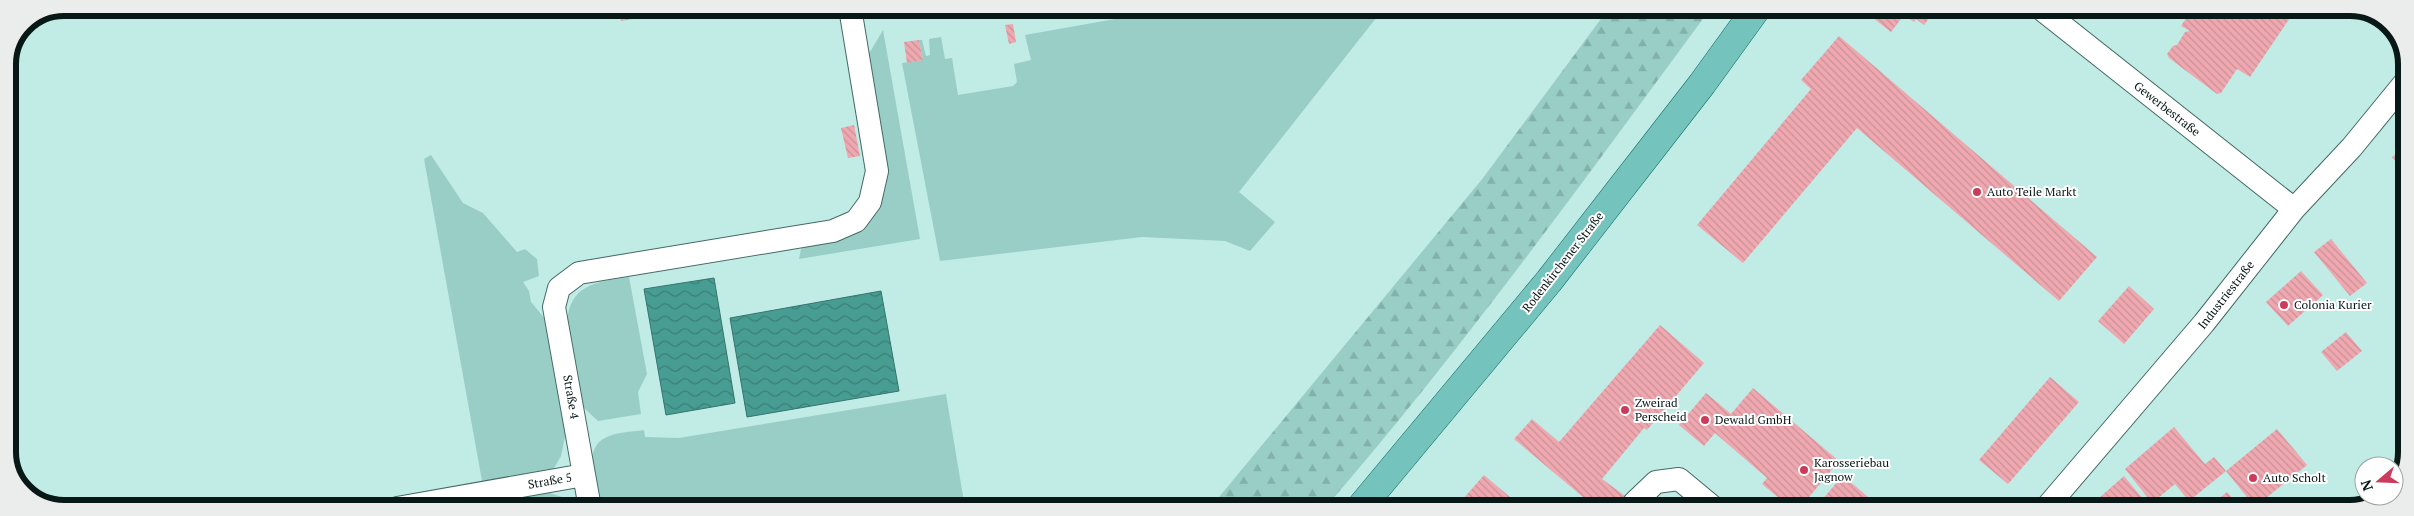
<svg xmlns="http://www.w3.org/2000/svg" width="2414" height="516" viewBox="0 0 2414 516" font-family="'PT Serif',serif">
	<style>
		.green { fill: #99cec7 }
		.forest { fill: url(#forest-firs) }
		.water { fill: url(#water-waves); stroke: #35756e }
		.building { fill: url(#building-back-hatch) }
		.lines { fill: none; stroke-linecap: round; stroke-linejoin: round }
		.minor-casing { stroke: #436a65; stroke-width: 24 }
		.major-casing { stroke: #126d66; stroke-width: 29 }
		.minor { stroke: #fff; stroke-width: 22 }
		.major { stroke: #74c3bc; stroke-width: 28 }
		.poi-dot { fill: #cb3b5b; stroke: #fff; stroke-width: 2 }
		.labels { text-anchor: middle; stroke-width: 4; stroke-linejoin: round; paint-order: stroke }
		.street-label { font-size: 12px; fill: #081817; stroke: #fff }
		.poi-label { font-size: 12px; fill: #081817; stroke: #fff; text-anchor: start }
		.rim { fill: none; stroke: #081817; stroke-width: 6 }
	</style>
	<defs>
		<pattern id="forest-firs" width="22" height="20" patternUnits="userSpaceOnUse" patternTransform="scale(1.25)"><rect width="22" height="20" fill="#99cec7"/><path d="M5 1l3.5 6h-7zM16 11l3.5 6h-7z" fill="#82b0aa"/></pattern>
		<pattern id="water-waves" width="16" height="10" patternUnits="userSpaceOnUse" patternTransform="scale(1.25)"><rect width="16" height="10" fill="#489d93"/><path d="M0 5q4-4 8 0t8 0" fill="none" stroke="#3a7f77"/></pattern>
		<pattern id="building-back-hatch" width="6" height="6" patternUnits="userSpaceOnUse" patternTransform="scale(1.25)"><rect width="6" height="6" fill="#efa8b0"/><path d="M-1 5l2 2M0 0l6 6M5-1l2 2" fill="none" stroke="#cb9097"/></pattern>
	</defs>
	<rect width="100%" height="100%" fill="#c1ebe5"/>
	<path class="green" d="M1177 8H1384L1239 192 1275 222 1250 251 1225 241 1142 237 940 261 902 63 923 60 919 40H922L926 56 930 55 929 39 941 37 945 59 952 58 958 95 1013 86 1017 82 1014 64 1031 60 1025 35Z
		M883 30 920 239 799 259 801 249 806 244C852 230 882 232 887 175L867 57Z
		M431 155 463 203 483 213 517 252 525 249 537 259 539 276 523 282 529 291 531 302 546 320 566 432 561 456 553 470 482 481 424 159Z
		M629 277 647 374 638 392 641 414 598 421 582 406 567 324C569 284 596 282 629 277Z
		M946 394 965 508H600C596 488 581 450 605 438 615 432 632 432 644 430L645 437 679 438Z
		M544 491 565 498 575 508H446Z"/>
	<path class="forest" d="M1609 8H1711C1586 177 1463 349 1325 508H1210L1483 178Z"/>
	<path class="water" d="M714 278 735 403 666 415 644 289Z
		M881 291 899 391 747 417 730 318Z"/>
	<path class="building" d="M619 8H660L661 14 621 21Z
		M1880 8H1935L1936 9 1924 25 1916 19 1914 22 1904 15 1891 32 1873 18Z
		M2193 8H2251L2296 9 2250 77 2237 69 2221 93 2217 94 2169 58 2167 54 2173 46 2177 45 2185 32 2190 31 2181 26Z
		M1013 24 1016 42 1009 44 1005 25Z
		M1839 36 2097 257 2059 301 1857 128 1743 263 1697 225 1811 89 1801 80Z
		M919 40 923 60 907 63 904 42Z
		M854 125 860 156 848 158 841 128Z
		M2406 146V174L2392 157Z
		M2331 239 2367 283 2350 296 2314 252Z
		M2301 271 2323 295 2288 326 2266 302Z
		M2129 286 2154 309 2124 344 2098 321Z
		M1660 325 1704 363 1647 430 1644 428 1602 479 1628 498 1618 508H1596L1514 439 1532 419 1559 442Z
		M2346 332 2362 351 2337 371 2321 352Z
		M2050 377 2079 402 2008 484 1979 460Z
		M1753 388 1839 461 1800 508H1791L1762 484 1767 478 1715 433 1704 446 1679 425 1706 393 1731 414Z
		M2174 427 2205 464 2214 457 2226 471 2277 429 2307 465 2255 507 2226 471 2189 501 2175 484 2152 503 2125 469Z
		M1484 475 1523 508H1455Z
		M1843 475 1847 479 1881 508H1823L1827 504 1822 500Z
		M2124 476 2149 506 2146 508H2094L2091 505Z
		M2227 492 2241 508H2208Z"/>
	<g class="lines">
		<g class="minor-casing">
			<path id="minor" d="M2040 8 2294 209
				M1634 503 1656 482 1679 479 1714 508
				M397 508 584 475
				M590 508 554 307 559 288 579 273 833 231 856 221 870 202 877 171 850 8
				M2046 508 2204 323 2294 209 2352 147 2406 81"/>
		</g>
		<g class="major-casing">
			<path id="major" d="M1360 508 1549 281 1702 84 1757 8"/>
		</g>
		<use href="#minor" class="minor"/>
		<use href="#major" class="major"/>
	</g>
	<g class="poi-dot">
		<circle cx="1977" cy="192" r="5"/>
		<circle cx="2284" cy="305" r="5"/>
		<circle cx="1625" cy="410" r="5"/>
		<circle cx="1705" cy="420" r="5"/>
		<circle cx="1804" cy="470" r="5"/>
		<circle cx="2253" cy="478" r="5"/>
	</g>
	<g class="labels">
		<g class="street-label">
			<text transform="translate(2167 109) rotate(38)" y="4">Gewerbestraße</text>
			<text transform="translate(1563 262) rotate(-52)" y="4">Rodenkirchener Straße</text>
			<text transform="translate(2226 295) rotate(-52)" y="4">Industriestraße</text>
			<text transform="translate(571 397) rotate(80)" y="4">Straße 4</text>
			<text transform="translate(550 481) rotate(-10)" y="4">Straße 5</text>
		</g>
		<g class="poi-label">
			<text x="1987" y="196">Auto Teile Markt</text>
			<text x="2294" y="309">Colonia Kurier</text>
			<text x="1635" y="407">Zweirad<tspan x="1635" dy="14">Perscheid</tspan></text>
			<text x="1715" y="424">Dewald GmbH</text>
			<text x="1814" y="467">Karosseriebau<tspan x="1814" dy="14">Jagnow</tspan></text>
			<text x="2263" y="482">Auto Scholt</text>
		</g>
	</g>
	<path d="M0 0H2414V516H0ZM64 16H2350A48 48 0 0 1 2398 64V452A48 48 0 0 1 2350 500H64A48 48 0 0 1 16 452V64A48 48 0 0 1 64 16Z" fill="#ebedec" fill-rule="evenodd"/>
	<path class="rim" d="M64 16H2350A48 48 0 0 1 2398 64V452A48 48 0 0 1 2350 500H64A48 48 0 0 1 16 452V64A48 48 0 0 1 64 16Z"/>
	<g transform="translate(2379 481) rotate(251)"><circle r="24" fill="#ffffff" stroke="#9ca3a2"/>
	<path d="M0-4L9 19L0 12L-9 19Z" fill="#cb3b5b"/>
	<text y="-8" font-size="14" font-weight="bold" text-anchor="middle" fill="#081817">N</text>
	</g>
</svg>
